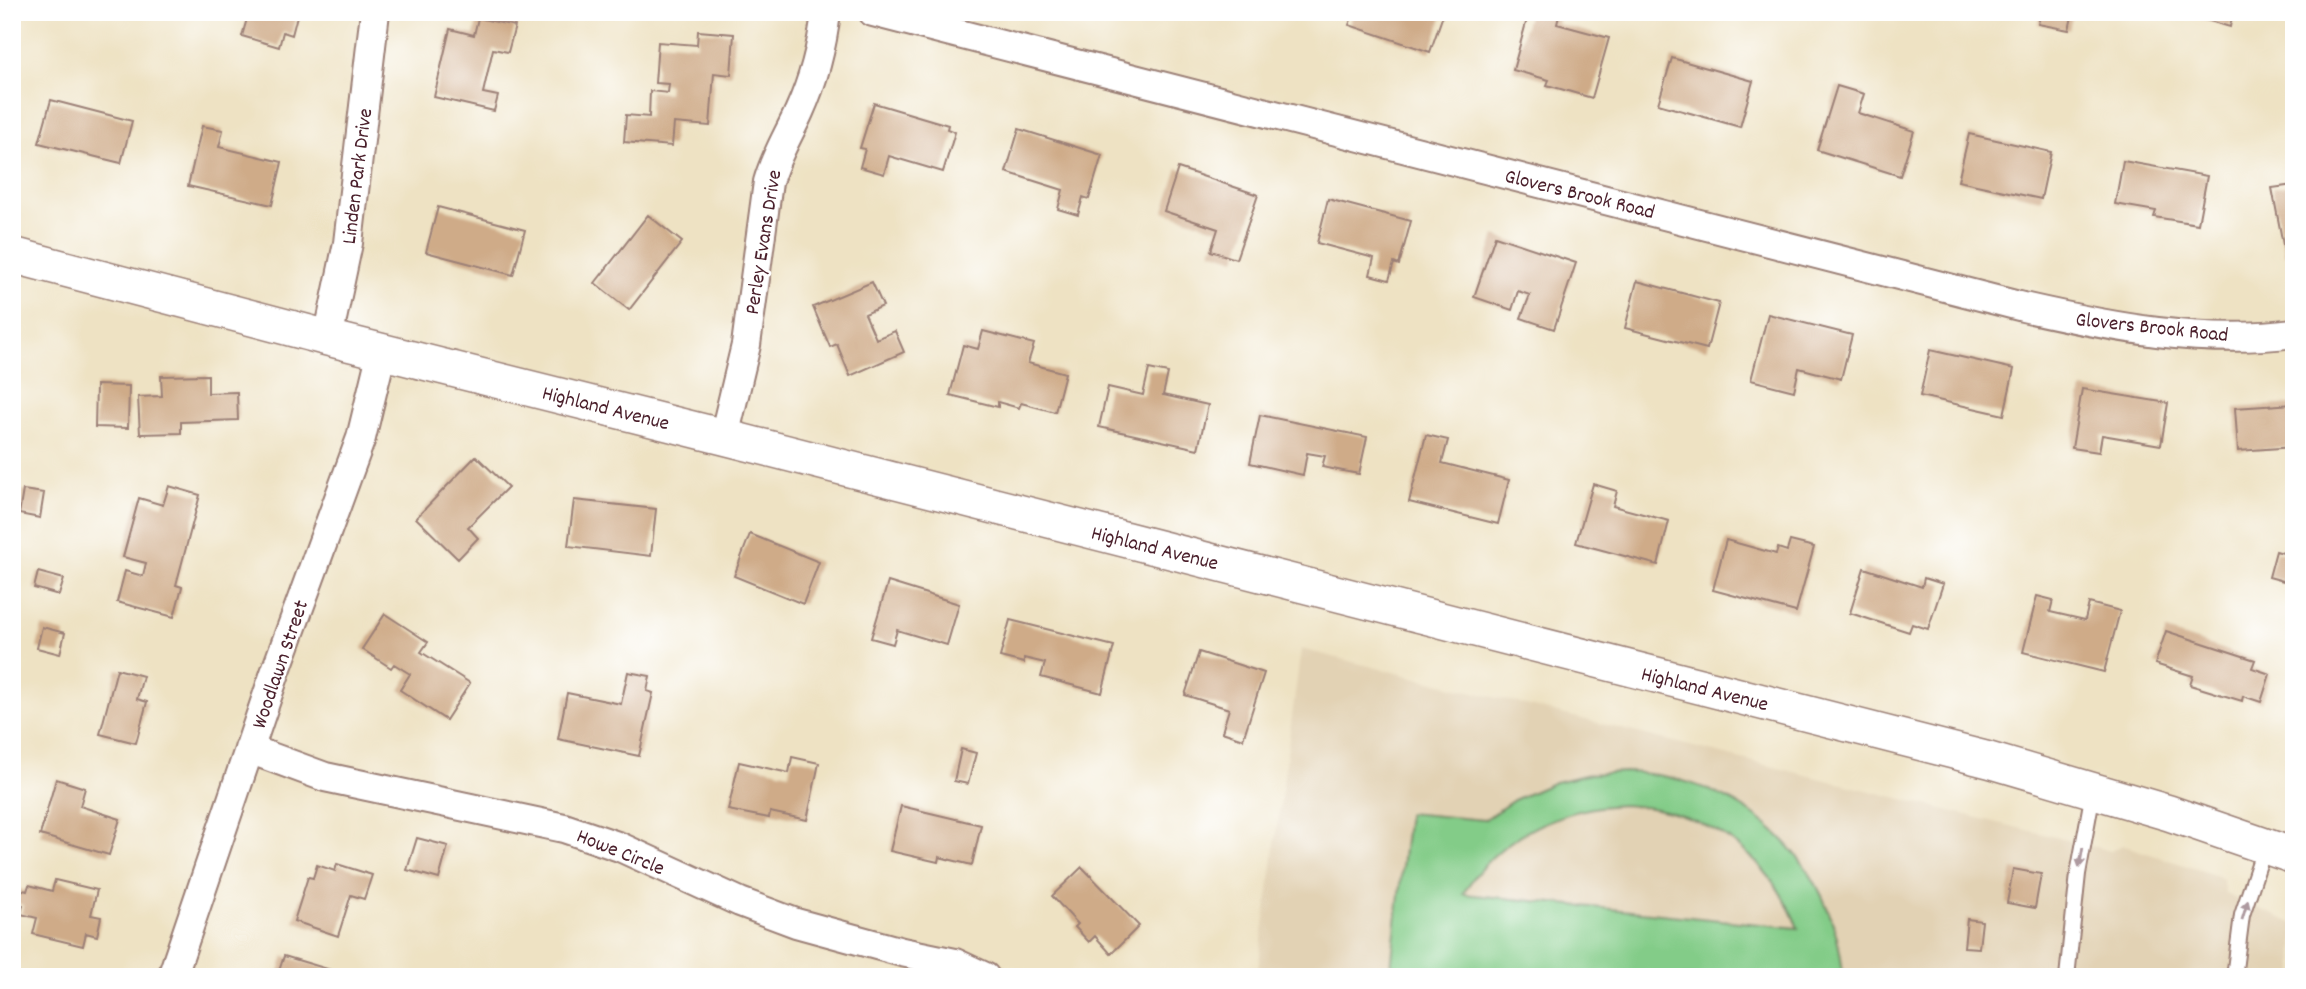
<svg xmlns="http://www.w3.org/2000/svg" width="2306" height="989" viewBox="0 0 2306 989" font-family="Dekko,sans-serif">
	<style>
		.built { fill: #e2d2b4 }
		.green { fill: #83cc88; stroke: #66765a; stroke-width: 2; fill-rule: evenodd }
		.building { fill: #cfab88 }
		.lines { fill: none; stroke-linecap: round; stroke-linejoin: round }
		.service-casing { stroke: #9c8077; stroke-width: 18 }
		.minor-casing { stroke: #9c8077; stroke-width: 32 }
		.tertiary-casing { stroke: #9c8077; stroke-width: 38 }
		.service { stroke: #fff; stroke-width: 14 }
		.minor { stroke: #fff; stroke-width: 28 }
		.tertiary { stroke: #fff; stroke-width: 35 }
		.oneway { fill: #ae9aa0 }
		.labels { text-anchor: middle; stroke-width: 5; stroke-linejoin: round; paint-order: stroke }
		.street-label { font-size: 21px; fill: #4a1f2b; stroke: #fff }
	</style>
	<rect width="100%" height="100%" fill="#fff"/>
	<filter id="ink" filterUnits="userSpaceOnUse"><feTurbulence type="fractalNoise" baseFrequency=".0143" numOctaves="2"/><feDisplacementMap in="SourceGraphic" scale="14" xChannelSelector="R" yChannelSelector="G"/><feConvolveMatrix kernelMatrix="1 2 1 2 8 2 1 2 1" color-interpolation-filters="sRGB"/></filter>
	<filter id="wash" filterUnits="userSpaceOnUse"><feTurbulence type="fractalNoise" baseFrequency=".00686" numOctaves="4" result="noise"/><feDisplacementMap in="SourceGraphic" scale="28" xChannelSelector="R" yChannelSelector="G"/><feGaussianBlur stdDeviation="1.57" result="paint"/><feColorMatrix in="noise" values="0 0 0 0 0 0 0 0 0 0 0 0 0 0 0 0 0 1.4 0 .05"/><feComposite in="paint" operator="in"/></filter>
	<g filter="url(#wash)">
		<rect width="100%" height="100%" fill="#eee2c3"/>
		<path class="built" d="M1301 649 2111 851 2122 845 2215 875 2222 879 2225 894 2294 924V977H1257Z"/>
		<path class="green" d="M1625 772C1741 776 1835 859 1843 977H1390L1408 813 1484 820 1514 800 1555 782 1590 774ZM1624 805C1705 810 1768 852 1798 928L1463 894C1496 837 1560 807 1624 805Z"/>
		<g id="blocks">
			<path class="building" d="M249 12H298L292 35 283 32 279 47 242 36Z
				M1354 12H1444L1430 52 1349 25Z
				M1529 12H1545L1559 16 1557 24 1609 38 1592 98 1547 85 1549 80 1513 70Z
				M2041 12H2073L2069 30 2038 24Z
				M2179 12H2233L2230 27Z
				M478 18 515 26 508 52 493 49 483 93 498 96 494 111 434 97 450 29 474 35Z
				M698 31 734 34 731 75 714 73 710 126 674 123 672 146 624 142 626 115 649 117 650 91 668 93 669 84 655 83 658 42 697 45Z
				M1672 58 1753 81 1740 127 1658 104Z
				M1837 86 1864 94 1858 113 1914 131 1900 176 1817 150Z
				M51 100 132 121 121 163 39 143Z
				M874 103 948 125 947 129 955 132 943 172 889 156 884 174 860 167 865 149 860 148Z
				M202 126 223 130 219 147 282 162 272 205 188 186Z
				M1019 129 1102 155 1089 199 1083 197 1078 215 1058 209 1063 190 1006 172Z
				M1969 134 2051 152 2041 199 1958 181Z
				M2123 161 2207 176 2198 224 2154 217 2156 211 2115 204Z
				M1178 168 1258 195 1236 259 1211 251 1218 229 1164 211Z
				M2294 185V254L2285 255 2272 188Z
				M1328 199 1411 221 1399 265 1394 263 1389 280 1370 275 1374 258 1317 243Z
				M438 207 525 230 513 275 426 252Z
				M648 215 682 242 629 310 595 283Z
				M1495 236 1576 263 1554 329 1521 318 1530 295 1518 291 1512 310 1474 297Z
				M1637 281 1719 303 1707 349 1625 328Z
				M872 282 883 306 865 314 876 339 895 331 904 352 850 376 837 344 830 347 813 307Z
				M1768 314 1852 335 1841 379 1799 368 1794 391 1751 380Z
				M983 331 1034 344 1028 363 1065 373 1055 412 1021 403 1019 408 998 402V407L950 395 963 345 978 349Z
				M1930 350 2014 369 2004 415 1920 396Z
				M1149 369 1168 373 1163 395 1208 405 1198 449 1099 427 1108 387 1143 395Z
				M208 375V393L237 392 238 420 181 422V433L140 434 138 397 162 396 161 376Z
				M96 385 129 386 128 428 95 427Z
				M2082 389 2168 403 2161 445 2102 435 2099 452 2072 448Z
				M2294 404V447L2238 451 2235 408Z
				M1260 415 1367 437 1359 474 1322 467 1325 456 1307 453 1303 475 1250 463Z
				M1426 435 1448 440 1442 463 1509 480 1498 524 1409 502Z
				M476 456 508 487 468 527 478 538 458 559 416 518Z
				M1593 484 1617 491 1613 506 1669 521 1658 565 1576 543Z
				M169 486 200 495 176 585 182 587 174 617 117 602 125 571 143 576 146 563 123 557 139 498 163 505Z
				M23 490 44 493 40 518 19 514Z
				M574 500 656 509 651 556 568 546Z
				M750 534 819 562 803 604 734 576Z
				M1726 540 1776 554 1778 548 1787 551 1790 541 1814 547 1796 612 1713 590Z
				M2276 551 2294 556 2287 582 2269 577Z
				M1864 568 1922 587 1924 578 1943 584 1928 629 1912 624 1909 632 1850 613Z
				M38 572 64 579 59 595 34 588Z
				M888 582 959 604 947 645 897 630 893 644 871 638Z
				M2037 596 2053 600 2050 612 2085 620 2089 603 2120 611 2104 672 2023 652Z
				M385 614 428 642 421 652 470 683 446 720 400 690 410 674 394 664 391 668 362 649Z
				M1010 620 1114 646 1102 693 1041 677 1045 663 1024 658V663L1000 657Z
				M42 627 65 633 60 654 37 648Z
				M2166 631 2255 660 2252 668 2270 674 2261 702 2243 696 2242 701 2190 685 2193 676 2155 664Z
				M1199 652 1264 673 1243 739 1222 732 1229 709 1185 695Z
				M117 669 143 676 137 699 147 702 136 743 100 734Z
				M628 672 650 676 647 691 653 693 639 756 558 739 567 693 621 704Z
				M961 749 976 753 968 784 954 781Z
				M792 757 819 763 807 820 770 812 769 818 728 810 739 762 789 773Z
				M56 779 85 788 80 806 120 819 109 855 40 835Z
				M901 806 981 825 972 865 939 857 938 862 890 851Z
				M417 838 448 846 439 879 407 870Z
				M337 864 372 875 364 899 351 895 338 936 294 921 308 877 313 878 317 865 335 871Z
				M1082 867 1139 926 1111 954 1095 936 1089 942 1075 927 1078 924 1052 896Z
				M2013 869 2041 874 2035 908 2007 903Z
				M55 880 97 890 91 915 101 917 97 936 86 933 83 946 33 934 37 918 21 914 23 905 16 903 19 889 27 891 29 885 52 891Z
				M1967 919 1982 921 1979 948 1964 947Z
				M284 956 351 976V977H277Z"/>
		</g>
	</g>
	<g filter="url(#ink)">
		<use href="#blocks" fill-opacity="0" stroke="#9c8077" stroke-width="2"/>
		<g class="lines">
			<g class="service-casing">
				<path id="service" d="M2067 977 2078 874 2093 792
					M2234 977 2242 915 2265 846"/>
			</g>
			<g class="minor-casing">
				<path id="minor" d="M873 12 2023 307C2111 327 2203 345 2294 333
					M328 338 348 243 375 12
					M724 437 746 345 768 182C775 157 788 136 799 112 814 79 822 48 826 12
					M249 749 325 777 564 828 620 847 740 902 796 923 902 952 955 963 985 977
					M172 977 275 673 361 438 382 351"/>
			</g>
			<g class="tertiary-casing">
				<path id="tertiary" d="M12 255 328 338 724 437 1989 760 2169 813 2294 856"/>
			</g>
			<use href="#service" class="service"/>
			<use href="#minor" class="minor"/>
			<use href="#tertiary" class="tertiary"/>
		</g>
		<defs><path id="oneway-solid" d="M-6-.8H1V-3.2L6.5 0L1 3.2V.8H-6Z" transform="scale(1.75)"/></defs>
		<g class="oneway">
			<use href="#oneway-solid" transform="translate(2081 858) rotate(100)"/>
			<use href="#oneway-solid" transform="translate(2245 910) rotate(-73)"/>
		</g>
	</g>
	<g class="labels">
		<g class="street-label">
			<text transform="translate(356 176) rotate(-83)" y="7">Linden Park Drive</text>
			<text transform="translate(1580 193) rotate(14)" y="7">Glovers Brook Road</text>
			<text transform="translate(762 242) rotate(-81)" y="7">Perley Evans Drive</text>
			<text transform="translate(2152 326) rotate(6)" y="7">Glovers Brook Road</text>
			<text transform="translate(606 407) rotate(14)" y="7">Highland Avenue</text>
			<text transform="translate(1155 547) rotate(14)" y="7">Highland Avenue</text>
			<text transform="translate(279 664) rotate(-71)" y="7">Woodlawn Street</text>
			<text transform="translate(1705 688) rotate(14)" y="7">Highland Avenue</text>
			<text transform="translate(621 851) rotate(22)" y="7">Howe Circle</text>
		</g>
	</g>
	<rect width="2306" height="989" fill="none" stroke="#fff" stroke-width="42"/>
</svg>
